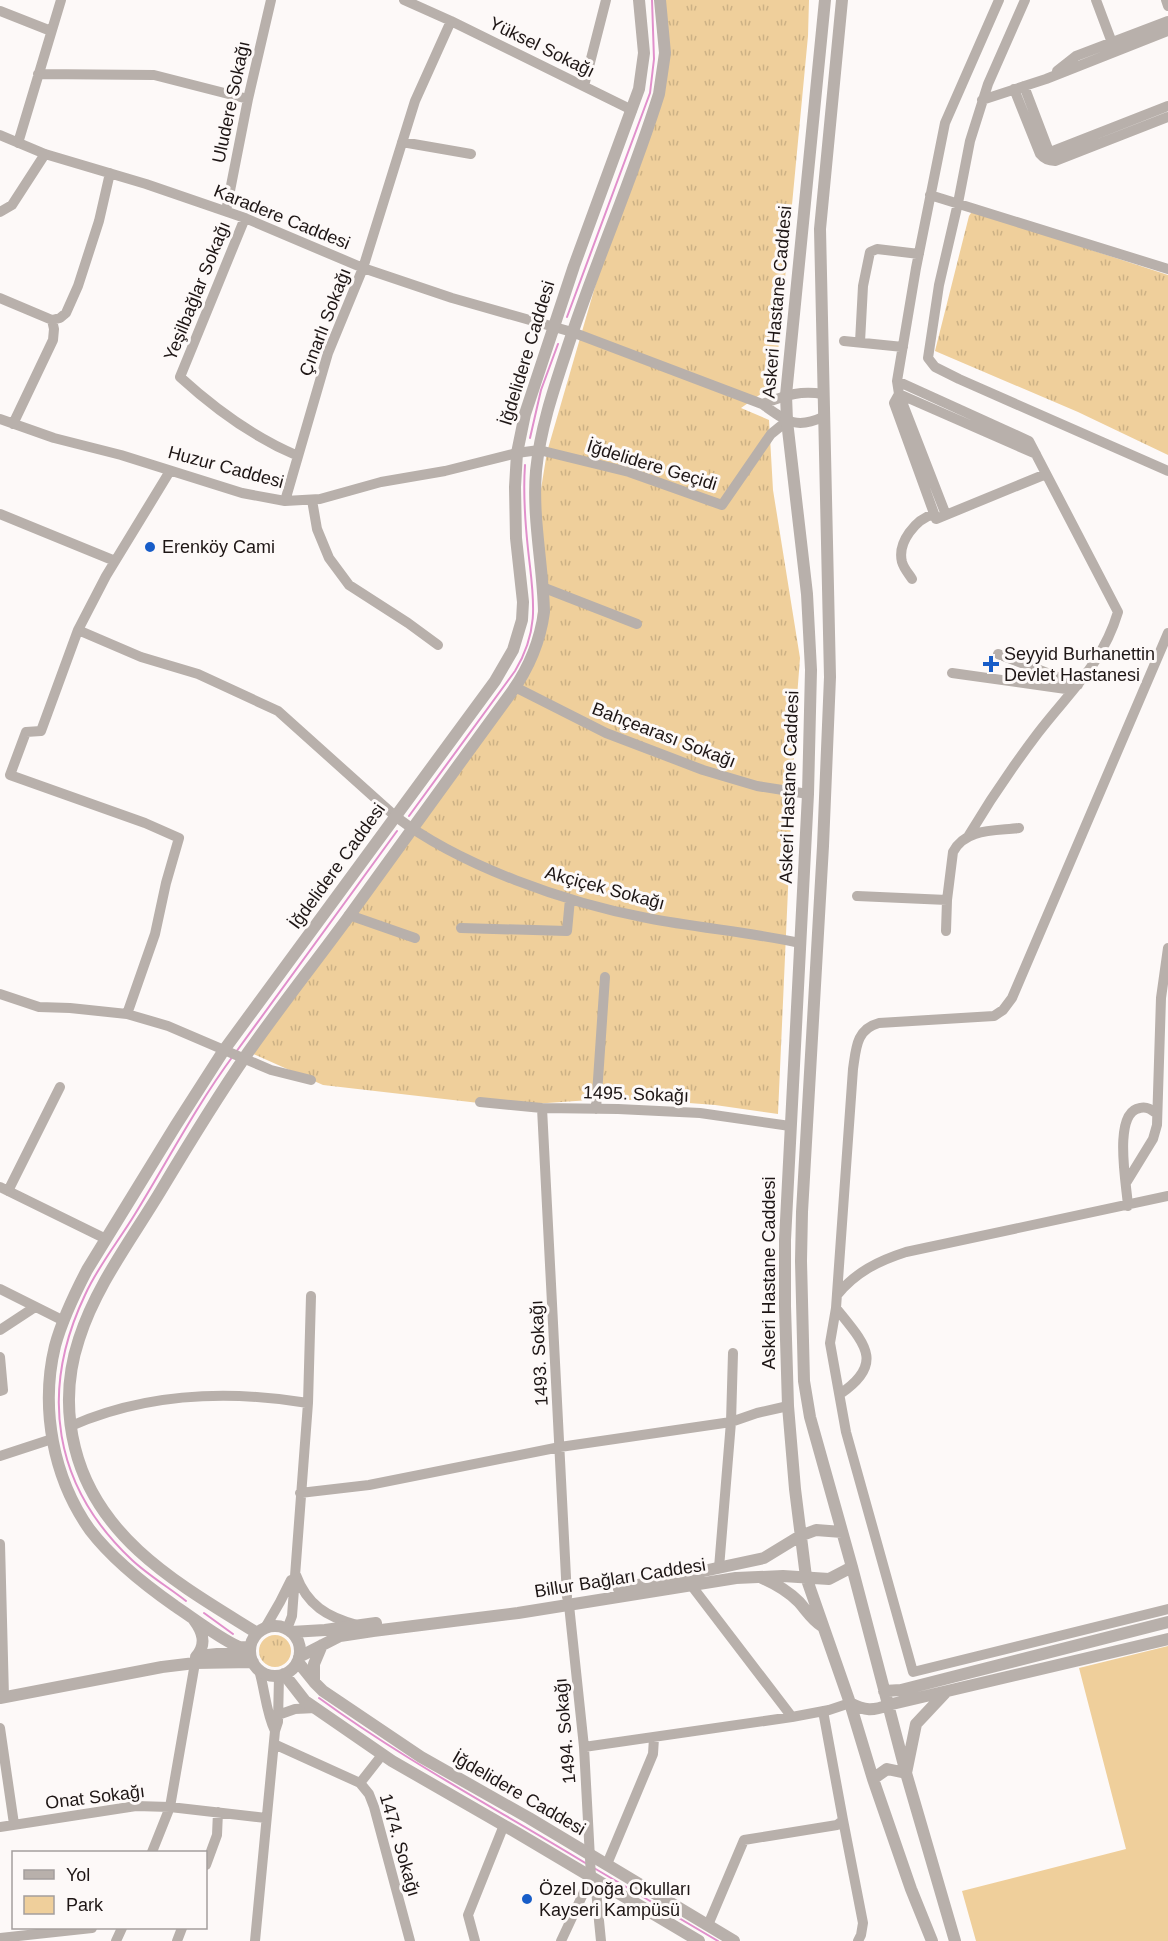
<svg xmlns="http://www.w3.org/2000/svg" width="1168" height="1941" viewBox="0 0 1168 1941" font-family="Helvetica,sans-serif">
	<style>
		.grass { fill: url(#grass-tufts) }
		.park { fill: #efcf9b }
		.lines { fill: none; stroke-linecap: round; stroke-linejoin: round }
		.stream { stroke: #e190cc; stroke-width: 2 }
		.minor { stroke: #b8b0ab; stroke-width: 10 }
		.tertiary { stroke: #b8b0ab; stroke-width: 12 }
		.poi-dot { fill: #185dc8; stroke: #fdf9f8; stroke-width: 2 }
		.labels { text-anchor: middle; stroke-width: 6; stroke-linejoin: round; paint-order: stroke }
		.street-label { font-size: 18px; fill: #1e1615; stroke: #fdf9f8 }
		.poi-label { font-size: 18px; fill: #1e1615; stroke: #fdf9f8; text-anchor: start }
	</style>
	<defs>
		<pattern id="grass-tufts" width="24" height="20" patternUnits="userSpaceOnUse" patternTransform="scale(1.5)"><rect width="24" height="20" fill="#efcf9b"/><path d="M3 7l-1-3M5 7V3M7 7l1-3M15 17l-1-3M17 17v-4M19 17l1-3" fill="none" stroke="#ccb185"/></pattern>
	</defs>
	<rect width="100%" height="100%" fill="#fdf9f8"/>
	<path class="grass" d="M662 0H809L808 36 775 384 741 408 769 420 773 490 800 658 796 710 778 1114 715 1105 650 1100H590L505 1106 323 1085 251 1053 535 655 541 565V489L547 452 601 266 659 110Z
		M975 212 1168 275V455L1078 412 935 351 969 216 971 213Z
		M259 1651a16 16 0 1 1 32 0a16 16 0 1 1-32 0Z"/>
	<path class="park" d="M1168 1646V1941H976L962 1891 1126 1849 1079 1668Z"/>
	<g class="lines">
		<path class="stream" d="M567 317 650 93 654 59 652 0
			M530 438 541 390 558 344
			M409 816 515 671C541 628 533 596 528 549 525 521 523 493 525 465
			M236 1052 397 831
			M186 1601C168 1587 148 1575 132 1560 53 1486 39 1392 85 1295 98 1266 118 1242 135 1214 167 1162 196 1106 233 1056
			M204 1613 233 1634
			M319 1698C404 1760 497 1809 587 1864
			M594 1868 718 1941"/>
		<path class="minor" d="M404 0 451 21 632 110
			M1025 0 988 84 970 141 958 203 939 285 928 358 935 367 959 379 1168 471
			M1096 0 1114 48
			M1166 0 1168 6
			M0 11 51 31
			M1057 71 1076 56 1168 21
			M38 74 154 75 248 99
			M584 86 606 0
			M1024 86 1048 149 1053 151 1168 106
			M1014 89 1040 154C1044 159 1049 161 1055 161L1168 117
			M982 100 1046 79 1168 31
			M0 135 45 154 146 184 245 218 363 268 452 298 572 332 762 404C785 420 795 430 823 417
			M402 142 471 154
			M18 143 61 0
			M930 195 1168 269
			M226 211 248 99 271 0
			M0 212 12 205 45 154
			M245 218 180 377C215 409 253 437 298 456
			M0 298 52 320 60 318 66 313 78 286 99 221 110 173
			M844 341 903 347
			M860 342 863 286 870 252 877 249 919 254
			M897 381 1029 441 1118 612C1102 665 1070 691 1038 733 1013 766 990 800 969 835
			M899 394 894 403 936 519 1046 474
			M899 394 1036 454
			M762 404C785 396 798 390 823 394
			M0 419 54 438 121 455 242 493 285 501 320 499 381 482 445 471 517 453 539 450 629 472 722 505 771 434 787 421
			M13 424 53 340 54 329 52 320
			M312 500 317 529 329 558 349 585 408 623 438 645
			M285 501 328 353 363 268 415 101 451 21
			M0 514 115 561
			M946 515 899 394 897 381 916 268 945 123 999 0
			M912 579C909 574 904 569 902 562 897 542 916 519 934 514
			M542 587 637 624
			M78 630 141 657 198 674 278 711 395 816C460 866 567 903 647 918 698 928 749 932 800 943
			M1168 633 1012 998 1003 1010 994 1016 879 1023C856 1029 856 1049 853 1069L836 1308 830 1343 846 1432 913 1672 1168 1609
			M998 654 1078 685
			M952 673 1073 690
			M515 687 606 733 703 770 757 786 808 794
			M857 896 947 900
			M349 915 415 938
			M461 928 567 931 570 899
			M946 931 947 900 953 852C965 828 996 831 1019 828
			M0 994 39 1007 70 1008 127 1014 168 1026 271 1070 311 1080
			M127 1014 155 934 166 883 179 838 145 823 10 775 26 732 41 731 78 630 106 576 170 471
			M480 1102 542 1108 618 1109 700 1113 790 1126
			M542 1108 567 1597
			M596 1109 605 977
			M1126 1183 1153 1139 1157 1125 1161 998 1168 948
			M0 1187 106 1239
			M8 1191 60 1087
			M1128 1206C1127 1187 1112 1112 1140 1108 1147 1106 1152 1110 1157 1114
			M0 1289 64 1321
			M837 1295C856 1272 878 1261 906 1252L1168 1196
			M836 1308C864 1343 886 1363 840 1394
			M0 1330 35 1307
			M0 1357 3 1390 0 1391
			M71 1426C146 1393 228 1390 308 1403
			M0 1456 52 1439
			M300 1493 369 1485 560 1447 731 1422 757 1413 788 1406
			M0 1544 4 1697
			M719 1568 731 1422 733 1353
			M296 1575C307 1605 327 1617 357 1625
			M691 1585 792 1717
			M265 1628 280 1602 291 1580
			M287 1629 292 1616 308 1403 311 1296
			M259 1670C265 1690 266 1713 275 1731
			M278 1715 295 1709 316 1708
			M0 1728 14 1824
			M274 1744 360 1783 369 1794 374 1807 410 1941
			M584 1747 792 1717 829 1710 850 1703
			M360 1783 382 1755
			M843 1820 863 1923 861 1935 858 1941
			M0 1827 136 1806 170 1807 266 1818
			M152 1852 170 1807 195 1663
			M607 1864 653 1754 654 1738
			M206 1865 217 1835 218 1812
			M591 1877 596 1890 601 1941
			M708 1925 744 1840 837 1825 843 1820 823 1711
			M0 1938 92 1928
			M116 1941 122 1928
			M177 1941 182 1928
			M255 1941 275 1731 278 1722 279 1676
			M475 1941 468 1915 504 1825
			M561 1941 591 1877 584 1747 569 1605"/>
		<path class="tertiary" d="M825 0 786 395 787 421 807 594 811 670 808 794 785 1240V1306L788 1406 795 1489 806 1577 850 1703 873 1779 911 1889 932 1941
			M842 0 820 229 830 677 823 846 802 1212 801 1261 804 1381 810 1417 852 1567 906 1773 955 1941
			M762 1578C776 1584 788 1591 799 1602 807 1611 812 1620 822 1626
			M619 1589 764 1558 800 1536 816 1530 842 1532
			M194 1620C203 1632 207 1644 196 1657
			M250 1651a25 25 0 1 1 50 0a25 25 0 1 1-50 0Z
			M291 1632 325 1630 376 1623
			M257 1633C182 1586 98 1541 75 1448 66 1412 67 1375 79 1339 96 1286 131 1240 160 1192 188 1145 216 1099 247 1054 279 1008 314 964 347 919 402 843 456 768 511 693 529 668 540 642 544 612 543 565 532 518 536 471 540 430 553 391 566 352 594 265 632 181 659 94L665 53 660 0
			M250 1647C246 1647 241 1648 237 1646 219 1638 193 1618 175 1606 145 1585 113 1560 90 1530 53 1478 40 1408 55 1346 62 1320 74 1295 87 1270L176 1125 224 1050 495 681 513 650 522 620 523 602 516 538 515 487 517 453 525 414 574 266 639 89 644 53 639 0
			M198 1656 246 1651
			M299 1657 340 1636 373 1631 518 1613 736 1578 783 1576 829 1579 852 1567
			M298 1662 315 1683 323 1691 421 1757 529 1818 734 1941
			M284 1674 305 1701 392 1761 519 1834 699 1941
			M314 1682V1664L322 1645
			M884 1691 901 1690 1168 1622
			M0 1698 162 1667 195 1663 253 1662
			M850 1703C865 1711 873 1711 888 1705L1168 1639
			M873 1779 887 1769 906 1773 916 1724 946 1692"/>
	</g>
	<g class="poi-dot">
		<circle cx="150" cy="547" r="6"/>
		<path d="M988 655h6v6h6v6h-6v6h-6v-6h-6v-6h6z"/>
		<circle cx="527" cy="1899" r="6"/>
	</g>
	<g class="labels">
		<g class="street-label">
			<text transform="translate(542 47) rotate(26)" y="6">Yüksel Sokağı</text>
			<text transform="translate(231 102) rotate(-78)" y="6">Uludere Sokağı</text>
			<text transform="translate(282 217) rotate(22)" y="6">Karadere Caddesi</text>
			<text transform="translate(197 291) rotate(-68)" y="6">Yeşilbağlar Sokağı</text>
			<text transform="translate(777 302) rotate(-85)" y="6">Askeri Hastane Caddesi</text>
			<text transform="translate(325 322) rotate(-69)" y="6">Çınarlı Sokağı</text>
			<text transform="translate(527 353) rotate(-73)" y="6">İğdelidere Caddesi</text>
			<text transform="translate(652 465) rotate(17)" y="6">İğdelidere Geçidi</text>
			<text transform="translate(226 467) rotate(15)" y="6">Huzur Caddesi</text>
			<text transform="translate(664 735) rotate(21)" y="6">Bahçearası Sokağı</text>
			<text transform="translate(789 787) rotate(-88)" y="6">Askeri Hastane Caddesi</text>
			<text transform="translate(337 866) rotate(-54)" y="6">İğdelidere Caddesi</text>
			<text transform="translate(605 888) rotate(15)" y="6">Akçiçek Sokağı</text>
			<text transform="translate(636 1094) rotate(2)" y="6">1495. Sokağı</text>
			<text transform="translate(769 1273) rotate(-90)" y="6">Askeri Hastane Caddesi</text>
			<text transform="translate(539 1353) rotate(-93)" y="6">1493. Sokağı</text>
			<text transform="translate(620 1578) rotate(-9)" y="6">Billur Bağları Caddesi</text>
			<text transform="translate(565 1731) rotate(-95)" y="6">1494. Sokağı</text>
			<text transform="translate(519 1793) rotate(30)" y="6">İğdelidere Caddesi</text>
			<text transform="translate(95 1797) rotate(-7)" y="6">Onat Sokağı</text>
			<text transform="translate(400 1845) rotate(74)" y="6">1474. Sokağı</text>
		</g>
		<g class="poi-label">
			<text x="162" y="553">Erenköy Cami</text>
			<text x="1004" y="660">Seyyid Burhanettin<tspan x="1004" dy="21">Devlet Hastanesi</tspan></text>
			<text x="539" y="1895">Özel Doğa Okulları<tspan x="539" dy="21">Kayseri Kampüsü</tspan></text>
		</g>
	</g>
	<rect x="12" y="1851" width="195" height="78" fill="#fdf9f8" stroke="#a49e9d" stroke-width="1.5"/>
	<rect x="24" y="1870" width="30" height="9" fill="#b8b0ab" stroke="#a49e9d" stroke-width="1.5"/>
	<text x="66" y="1881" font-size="18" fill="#1e1615">Yol</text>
	<rect x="24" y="1896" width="30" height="18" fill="#efcf9b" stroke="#a49e9d" stroke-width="1.5"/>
	<text x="66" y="1911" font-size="18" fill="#1e1615">Park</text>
</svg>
